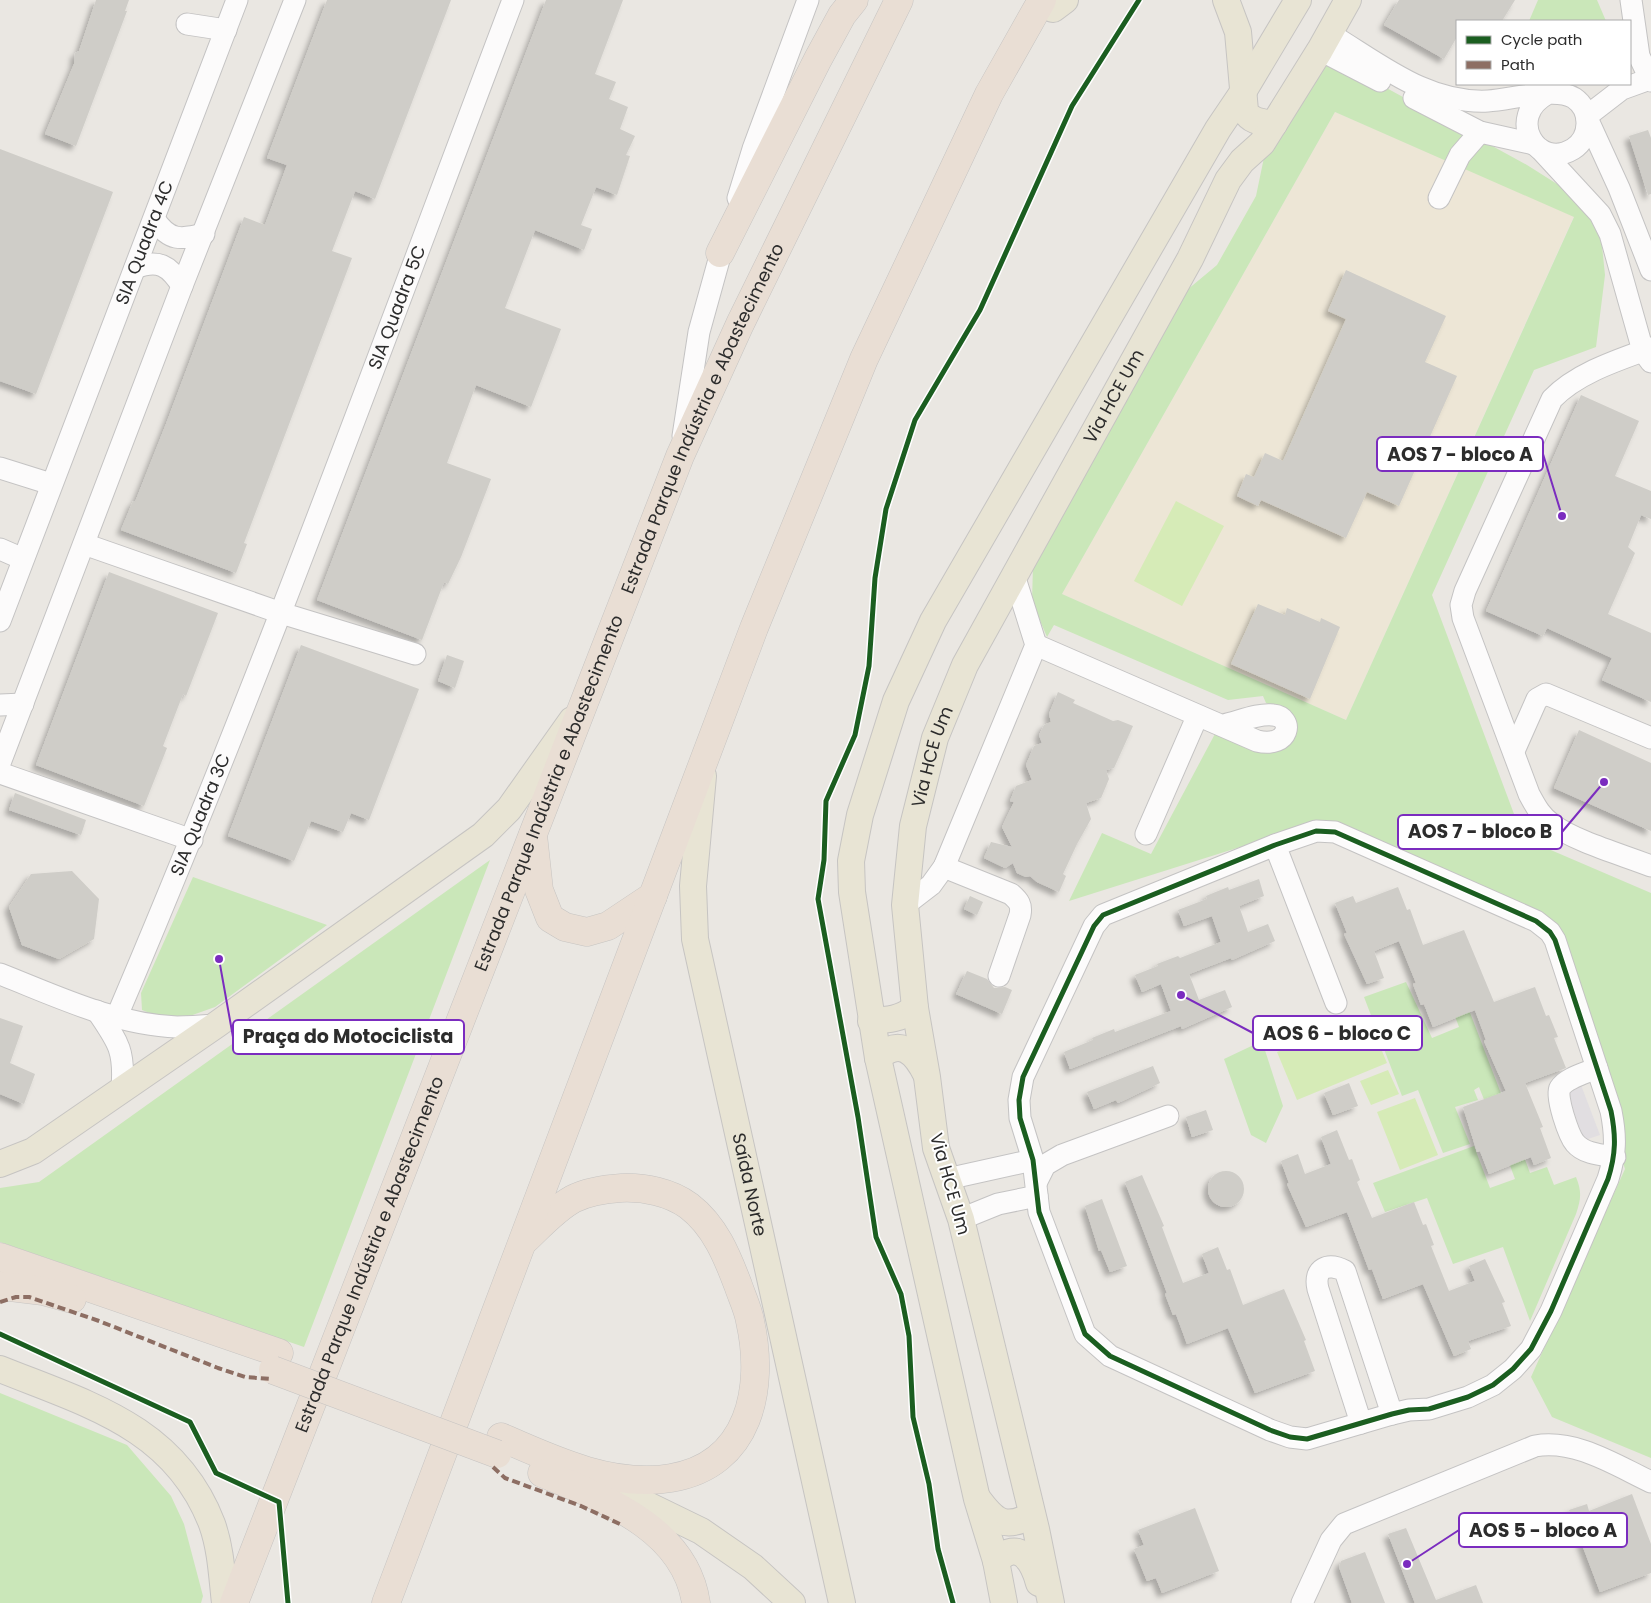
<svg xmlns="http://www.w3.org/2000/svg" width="1651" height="1603" viewBox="0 0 1651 1603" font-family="Poppins,sans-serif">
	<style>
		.industrial { fill: #e1dee1 }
		.education { fill: #ede6d6 }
		.green { fill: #cae7b9; fill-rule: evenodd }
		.pitch { fill: #d6ebb7 }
		.building { fill: #cfcdc8; filter: url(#shadow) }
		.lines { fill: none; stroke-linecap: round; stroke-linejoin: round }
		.minor-casing { stroke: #c4c3c3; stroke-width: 23 }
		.major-casing { stroke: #c6c4c2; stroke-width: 28 }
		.highway-casing { stroke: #c6c4c2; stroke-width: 29 }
		.minor { stroke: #fcfbfb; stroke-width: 21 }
		.major { stroke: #e8e4d4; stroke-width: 26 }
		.highway { stroke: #e9ded4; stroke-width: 28 }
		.highway-bridge-casing { stroke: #c6c4c2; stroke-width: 29; stroke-linecap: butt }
		.highway-bridge { stroke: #e9ded4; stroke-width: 28 }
		.quiet { stroke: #8d6e63; stroke-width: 4; stroke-dasharray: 8 4; stroke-linecap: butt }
		.cycleway-casing { stroke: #fff; stroke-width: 8 }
		.cycleway { stroke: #1b5e20; stroke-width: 5 }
		.labels { text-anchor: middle; stroke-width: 4; stroke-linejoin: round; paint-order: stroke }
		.street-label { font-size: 18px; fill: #2c2c2c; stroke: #fff }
		.leader { fill: none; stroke: #7b2cbf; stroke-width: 2 }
		.callout-dot { fill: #7b2cbf; stroke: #fff; stroke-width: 2 }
		.callout { fill: #fff; stroke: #7b2cbf; stroke-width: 2 }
		.callout-label { font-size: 19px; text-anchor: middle; font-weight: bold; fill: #2c2c2c }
	</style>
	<defs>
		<filter id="shadow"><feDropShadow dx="-4.5" dy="4.5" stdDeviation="2.5" flood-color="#0004"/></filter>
	</defs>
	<rect width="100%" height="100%" fill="#eae7e2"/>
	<path class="industrial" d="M1581 1085 1600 1135 1582 1141 1562 1093Z"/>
	<path class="education" d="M1335 112 1574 216 1346 720 1062 594Z"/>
	<path class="green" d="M1538 0H1597L1606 21H1529Z
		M1330 57 1527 165 1576 196 1600 226 1605 275 1596 347 1534 370 1432 595 1523 838 1651 893V1458L1552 1417 1531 1377 1625 1169 1552 936 1320 822 1069 901 1102 833 1151 854 1216 732 1247 749 1277 750 1286 711 1266 703 1263 696 1228 700 1054 625 1047 637 1032 602 1033 565 1187 290 1217 265 1256 196 1267 143ZM1335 112 1574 217 1346 720 1062 594Z
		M490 860 304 1347 0 1242V1188L39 1182Z
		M193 877 327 925 215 1007 173 1022 142 1010 141 993Z
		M1406 982 1432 1038 1459 1027 1450 1003 1464 997 1502 1096 1491 1117 1479 1087 1474 1090 1478 1100 1455 1107 1470 1144 1443 1153 1418 1090 1402 1096 1364 997Z
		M1262 1041 1283 1106 1266 1143 1251 1135 1224 1059Z
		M1474 1146 1490 1188 1515 1179 1508 1160 1523 1154 1530 1173 1547 1167 1554 1185 1576 1177C1582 1192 1581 1199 1576 1214L1530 1321 1503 1247 1453 1264 1427 1198 1385 1212 1373 1183Z
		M0 1393 127 1445 171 1496 184 1524 203 1596 201 1603H0Z"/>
	<path class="pitch" d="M1176 501 1224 526 1182 606 1134 581Z
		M1367 1015 1387 1063 1297 1100 1277 1052Z
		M1388 1070 1399 1094 1371 1105 1360 1081Z
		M1415 1098 1438 1155 1400 1170 1377 1112Z"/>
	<path class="building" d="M96 0H129L125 11H127L76 146 45 134 74 64 75 53 79 51Z
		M327 0H451L375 199 355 191 332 251 352 258 244 543 247 544 236 573 121 530 133 501 135 502 166 424 244 217 265 225 287 165 267 158Z
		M546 0H623L595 74 616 82 609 99 628 107 620 129 635 136 626 155 630 156 617 195 596 187 581 225 592 229 584 250 535 230 505 308 561 329 531 407 476 385 447 463 491 479 461 557 448 584 444 582 422 640 317 600Z
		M1399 0H1515L1502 21H1457V37L1444 59 1384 25Z
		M1648 130 1651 138V194L1648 195 1629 136Z
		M0 149 113 192 36 394 0 381Z
		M1346 270 1446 316 1425 362 1457 376 1399 506 1367 492 1346 538 1261 500 1258 506 1237 496 1246 474 1254 477 1265 453 1283 461 1346 319 1328 311Z
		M1581 395 1639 421 1615 476 1651 491V519L1641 515 1628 547 1635 553 1608 614 1651 633V702L1602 680 1612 658 1547 628 1543 636 1486 611Z
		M109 572 218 613 186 696 183 694 163 746 167 748 144 806 36 765Z
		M1258 604 1285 615 1287 608 1320 622 1321 618 1340 627 1310 699 1231 664Z
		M301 645 419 689 369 820 351 813 343 832 311 821 294 861 228 836Z
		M447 655 464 661 455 688 438 681Z
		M1058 692 1075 700 1073 703 1113 721 1118 720 1133 726 1114 768 1106 770 1109 779 1101 798 1086 803 1091 819 1077 844 1063 874 1066 876 1059 892 1037 882 1030 876 1026 877 1017 873 1013 863 1005 868 984 858 991 842 1012 847 1002 827 1014 802 1010 801 1016 786 1032 780 1026 765 1034 746 1042 743 1039 735 1044 725 1051 722 1049 714Z
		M1579 730 1651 763V831L1554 788Z
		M15 793 86 820 81 835 9 810Z
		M72 871 99 899 94 939 59 959 22 945 9 907 31 874Z
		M1259 879 1264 896 1239 906 1248 932 1268 924 1275 941 1232 960 1231 958 1189 974 1199 1000 1225 990 1232 1007 1182 1029 1181 1026 1070 1069 1064 1052 1093 1040 1092 1038 1114 1029 1115 1032 1171 1011 1161 984 1142 992 1135 975 1158 966 1157 964 1178 956 1180 958 1221 942 1212 916 1184 926 1178 910 1207 899 1206 896 1228 887 1229 890Z
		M1398 887 1407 910 1410 909 1423 945 1464 930 1494 1002 1535 987 1546 1016 1549 1015 1558 1037 1554 1038 1566 1068 1525 1083 1543 1127 1540 1128 1551 1158 1534 1165 1531 1157 1489 1174 1480 1151 1477 1152 1463 1107 1506 1091 1484 1041 1486 1040 1475 1010 1433 1027 1424 1004 1421 1005 1413 984 1416 983 1399 941 1374 951 1384 978 1367 984 1344 934 1347 933 1335 903 1353 896 1356 903Z
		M970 896 983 902 977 915 964 909Z
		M967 971 987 979 994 988 1005 987 1012 990 1002 1014 956 994Z
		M0 1018 23 1026 10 1063 35 1074 24 1104 0 1094Z
		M1153 1066 1160 1083 1118 1103 1116 1100 1094 1109 1087 1092Z
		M1349 1083 1358 1106 1333 1115 1324 1093Z
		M1206 1110 1213 1130 1192 1137 1186 1117Z
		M1337 1130 1349 1160 1352 1159 1360 1180 1357 1182 1372 1218 1414 1202 1423 1225 1426 1224 1434 1245 1431 1246 1449 1291 1475 1281 1469 1266 1485 1259 1505 1302 1502 1303 1511 1326 1468 1341 1471 1349 1454 1356 1423 1284 1383 1299 1372 1269 1369 1270 1347 1212 1306 1227 1287 1184 1289 1183 1281 1161 1298 1154 1305 1174 1331 1164 1321 1137Z
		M1208 1189a18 18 0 1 1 36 0a18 18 0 1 1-36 0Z
		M1142 1175 1164 1226 1162 1227 1183 1283 1209 1273 1202 1254 1218 1247 1227 1270 1230 1269 1243 1305 1284 1289 1306 1340 1304 1341 1315 1371 1255 1393 1228 1328 1187 1344 1176 1314 1173 1315 1165 1294 1167 1293 1125 1182Z
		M1102 1199 1127 1266 1110 1272 1101 1250 1099 1251 1085 1206Z
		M1632 1494 1651 1544V1573L1600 1592 1569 1510 1587 1504 1589 1511Z
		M1195 1508 1219 1571 1162 1593 1156 1578 1147 1581 1134 1549 1144 1545 1138 1530Z
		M1406 1528 1436 1600 1476 1585 1483 1603H1415L1388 1534Z
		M1365 1552 1385 1603H1352L1339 1567 1341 1561Z"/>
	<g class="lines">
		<g class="minor-casing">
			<g id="minor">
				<path d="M1631 0 1639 56 1651 81"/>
				<path d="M187 24 226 30"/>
				<path d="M1330 34C1380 64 1427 104 1488 101 1510 100 1556 86 1574 98 1592 110 1591 138 1573 149 1537 171 1505 117 1547 94"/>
				<path d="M1320 50 1380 81"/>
				<path d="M1414 98 1480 132 1534 144"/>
				<path d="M1587 116 1622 89 1650 79"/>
				<path d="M1587 118 1619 188 1651 270"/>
				<path d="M1541 150 1600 214 1610 234 1643 351 1651 362"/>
				<path d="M738 198 753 149 808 0"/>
				<path d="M1439 198 1460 155 1480 132"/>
				<path d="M155 220C169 241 181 240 204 234"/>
				<path d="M135 268C158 259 169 265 182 286"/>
				<path d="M1651 348C1618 360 1577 373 1552 399L1465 591 1461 605 1463 618 1529 794C1535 805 1541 817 1552 824 1574 841 1623 855 1651 866"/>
				<path d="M683 436 699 332 725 238"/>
				<path d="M0 468 51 484"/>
				<path d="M84 544 281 613 415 654"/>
				<path d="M0 549 23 559"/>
				<path id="s1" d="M0 621 237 0"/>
				<path d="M1036 645 1257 741C1290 749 1295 717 1273 715 1258 713 1238 722 1223 725"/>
				<path d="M0 705 23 704"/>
				<path d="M1514 751 1537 699 1546 694 1651 738"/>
				<path d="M0 763 182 286 295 0"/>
				<path d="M0 773 192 840"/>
				<path d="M1316 831 1335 832 1536 921 1550 932 1555 940 1611 1111C1616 1136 1616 1154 1608 1179L1551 1311 1531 1349 1513 1369 1493 1385 1468 1397 1429 1409 1409 1410 1392 1414 1307 1439 1290 1437 1270 1430 1110 1356 1085 1334 1039 1212 1033 1160 1020 1118 1019 1100 1023 1077 1094 926 1103 915 1275 845Z"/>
				<path d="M1146 834 1197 717"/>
				<path d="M1275 845 1336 1003"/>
				<path d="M944 867 1011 894C1019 901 1022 905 1020 915L999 976"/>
				<path d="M905 905 931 885 944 867 1036 645 1014 575"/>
				<path d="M0 974C56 996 116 1025 177 1027 190 1027 203 1026 216 1025"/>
				<path d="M97 1011C118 1042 125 1050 122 1088"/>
				<path id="s2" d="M117 1016C260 681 384 340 513 0"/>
				<path d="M1597 1068C1586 1073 1566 1078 1560 1088 1555 1096 1569 1136 1575 1143 1584 1154 1602 1155 1615 1157"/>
				<path d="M947 1179 1033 1160"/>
				<path d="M1037 1181 1045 1165 1062 1155 1168 1116"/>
				<path d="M961 1219 998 1204 1037 1196"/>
				<path d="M1361 1423 1318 1289C1313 1268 1328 1262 1345 1271L1392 1414"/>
				<path d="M1302 1603 1331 1540 1344 1524 1535 1446C1576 1439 1615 1465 1651 1482"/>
			</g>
		</g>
		<g class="major-casing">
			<g id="major">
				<path d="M1226 0 1238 32 1245 111C1251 122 1262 122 1274 124"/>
				<path d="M1053 9 1065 0"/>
				<path id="s3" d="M703 776 693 886 695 939 842 1603"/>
				<path d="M871 1021C888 1020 901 1019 915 1008"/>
				<path d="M878 1058C900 1037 915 1052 926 1074"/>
				<path d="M0 1164 33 1151 216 1025 483 835 509 809 572 720"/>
				<path d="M0 1369C87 1404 175 1427 212 1524 221 1549 222 1577 225 1603"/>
				<path d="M588 1476 701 1531 753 1567 792 1603"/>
				<path d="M978 1499C995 1522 1005 1530 1032 1515"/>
				<path d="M996 1561C1019 1538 1033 1561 1039 1583"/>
				<path d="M1004 1603 996 1561 977 1499 878 1058 852 892 851 861 860 815 896 701 933 621 1218 129 1243 92 1298 0"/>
				<path id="s4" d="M1051 1603 1036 1529 961 1219 936 1148 927 1077 915 1008 905 905 913 826 935 738 965 665 1190 259 1228 180 1242 161 1262 143 1320 50 1348 0"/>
			</g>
		</g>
		<g class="highway-casing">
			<g id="highway">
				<path d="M720 253 818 59 842 15 854 0"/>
				<path d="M533 835 539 890 550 918 565 927 587 932 608 926 653 896"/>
				<path d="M0 1257 279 1353"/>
				<path d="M0 1286 43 1291 72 1299"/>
				<path d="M501 1437C553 1460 613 1488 671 1478 750 1465 765 1388 750 1321 748 1309 742 1297 738 1285 727 1256 715 1226 689 1206 670 1192 644 1187 621 1188 605 1189 587 1192 573 1199 555 1209 540 1226 525 1240"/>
				<path d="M542 1473C604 1499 685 1528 696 1603"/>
				<path id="s5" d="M234 1603 680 456 740 324 899 0"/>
				<path d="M386 1603 754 628 864 359 989 94 1042 0"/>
			</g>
		</g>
		<use href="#minor" class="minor"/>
		<use href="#major" class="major"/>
		<use href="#highway" class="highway"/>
		<g class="highway-bridge-casing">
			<path id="highway-bridge" d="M273 1370 497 1454"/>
		</g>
		<use href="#highway-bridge" class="highway-bridge"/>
		<path class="quiet" d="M0 1302 16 1297H29L99 1321 218 1368 245 1377 271 1379
			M493 1467 505 1478 581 1506 622 1525"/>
		<g class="cycleway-casing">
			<path id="cycleway" d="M1316 831 1335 832 1536 921 1550 932 1555 940 1611 1111C1616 1136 1616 1154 1608 1179L1551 1311 1531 1349 1513 1369 1493 1385 1468 1397 1429 1409 1409 1410 1392 1414 1307 1439 1290 1437 1270 1430 1110 1356 1085 1334 1039 1212 1033 1160 1020 1118 1019 1100 1023 1077 1094 926 1103 915 1275 845Z
				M0 1334 190 1422 216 1473 279 1502 288 1603
				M953 1603 938 1549 929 1484 913 1417 909 1336 901 1294 876 1237 858 1117 818 899 824 860 826 801 855 735 869 666 875 578 886 509 915 420 980 310 1072 106 1139 0"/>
		</g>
		<use href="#cycleway" class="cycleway"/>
	</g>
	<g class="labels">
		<g class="street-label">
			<text dy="6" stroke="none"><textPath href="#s1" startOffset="405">SIA Quadra 4C</textPath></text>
			<text dy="6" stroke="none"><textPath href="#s2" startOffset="762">SIA Quadra 5C</textPath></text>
			<text dy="6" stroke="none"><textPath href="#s4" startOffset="1271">Via HCE Um</textPath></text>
			<text dy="6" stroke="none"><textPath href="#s5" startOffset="1274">Estrada Parque Indústria e Abastecimento</textPath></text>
			<text dy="6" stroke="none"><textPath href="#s4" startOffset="866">Via HCE Um</textPath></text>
			<text dy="6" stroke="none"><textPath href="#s5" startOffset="869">Estrada Parque Indústria e Abastecimento</textPath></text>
			<text dy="6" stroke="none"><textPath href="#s2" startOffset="218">SIA Quadra 3C</textPath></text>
			<text transform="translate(950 1184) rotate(74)" y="6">Via HCE Um</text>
			<text dy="6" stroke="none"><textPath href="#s3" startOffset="415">Saída Norte</textPath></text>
			<text dy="6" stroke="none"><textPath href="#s5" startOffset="374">Estrada Parque Indústria e Abastecimento</textPath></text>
		</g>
	</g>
	<path class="leader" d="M1562 516L1543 454M1604 782L1562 832M1181 995L1253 1033M219 959L233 1037M1407 1564L1459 1530"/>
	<g class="callout-dot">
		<circle cx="1562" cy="516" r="5"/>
		<circle cx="1604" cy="782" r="5"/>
		<circle cx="1181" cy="995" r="5"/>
		<circle cx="219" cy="959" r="5"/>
		<circle cx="1407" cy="1564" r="5"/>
	</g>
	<g class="callout">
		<rect x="1377" y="437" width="166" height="34" rx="5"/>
		<rect x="1398" y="815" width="164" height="34" rx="5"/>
		<rect x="1253" y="1016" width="169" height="34" rx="5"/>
		<rect x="233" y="1020" width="231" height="34" rx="5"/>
		<rect x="1459" y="1513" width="168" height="34" rx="5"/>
	</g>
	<g class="callout-label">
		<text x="1460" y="461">AOS 7 - bloco A</text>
		<text x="1480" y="838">AOS 7 - bloco B</text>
		<text x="1337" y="1040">AOS 6 - bloco C</text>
		<text x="348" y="1043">Praça do Motociclista</text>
		<text x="1543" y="1537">AOS 5 - bloco A</text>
	</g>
	<rect x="1456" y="20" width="175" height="65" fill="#ffffff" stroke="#ababab"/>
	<rect x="1466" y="36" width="25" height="8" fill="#1b5e20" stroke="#ababab"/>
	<text x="1501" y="45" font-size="15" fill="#2c2c2c">Cycle path</text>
	<rect x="1466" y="61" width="25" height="8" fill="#8d6e63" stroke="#ababab"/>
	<text x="1501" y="70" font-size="15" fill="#2c2c2c">Path</text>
</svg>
